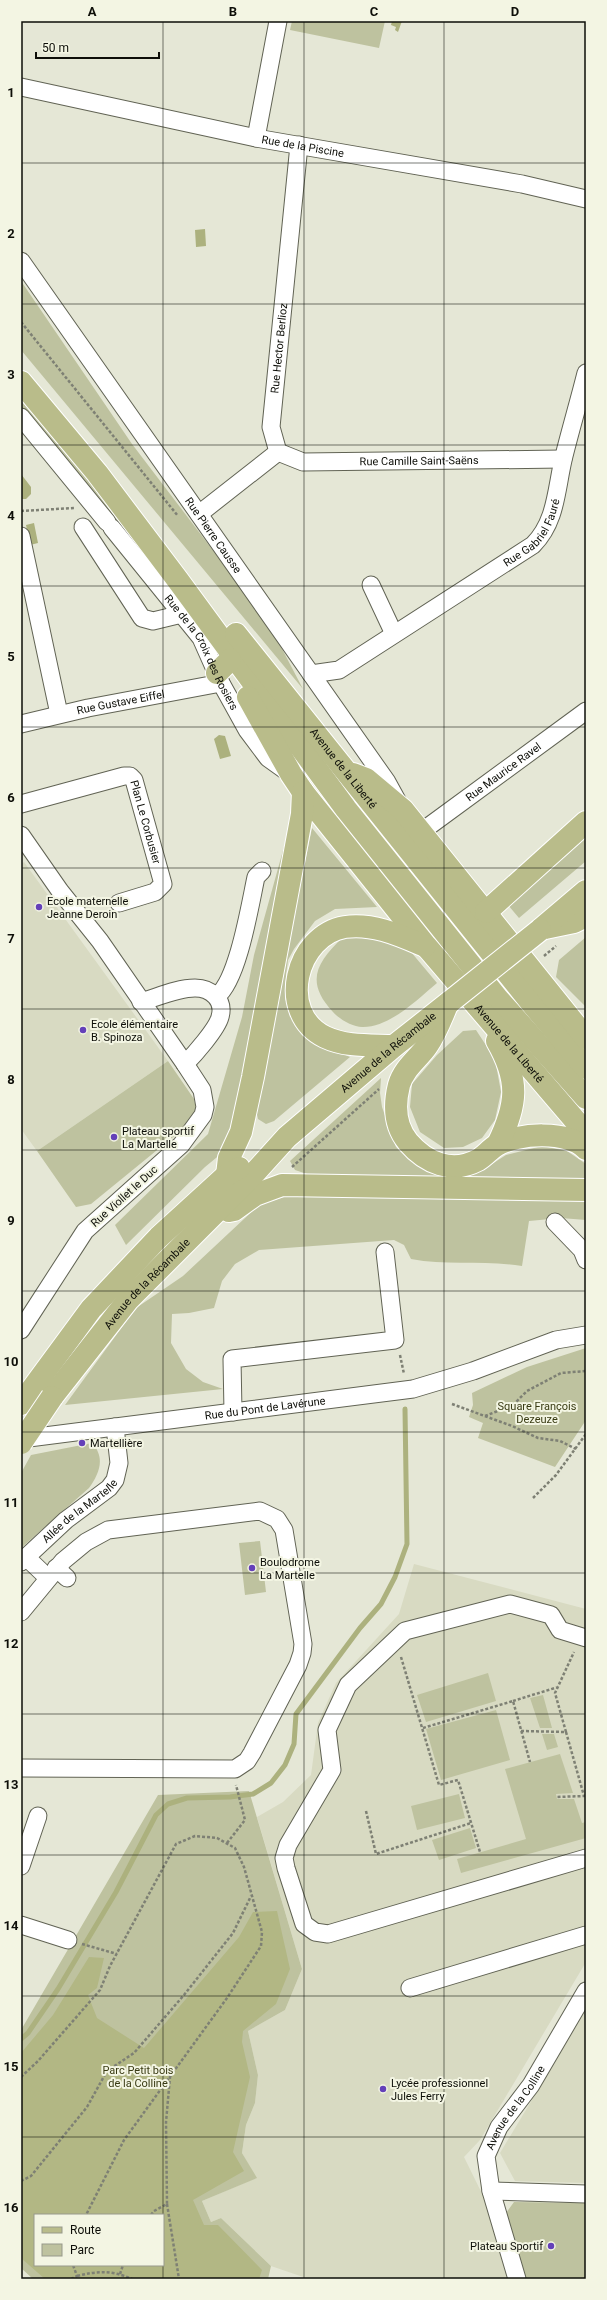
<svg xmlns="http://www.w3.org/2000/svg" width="607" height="2300" viewBox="0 0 607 2300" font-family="Roboto,sans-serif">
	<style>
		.built { fill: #d8dac2 }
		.green { fill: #bec29f; fill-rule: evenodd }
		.forest { fill: #b2b784; fill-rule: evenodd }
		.water { fill: #acb17e }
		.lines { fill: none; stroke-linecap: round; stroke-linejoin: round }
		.stream { stroke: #acb17e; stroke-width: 5 }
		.minor-casing { stroke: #616354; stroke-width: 19 }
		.major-casing { stroke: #fff; stroke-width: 24 }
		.path { stroke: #7e8074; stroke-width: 2.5; stroke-dasharray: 3 2; stroke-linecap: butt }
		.minor { stroke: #fff; stroke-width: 17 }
		.major { stroke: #b9bc8a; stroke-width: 22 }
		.major-bridge-casing { stroke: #fff; stroke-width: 24; stroke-linecap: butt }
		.major-bridge { stroke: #b9bc8a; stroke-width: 22 }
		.grid { fill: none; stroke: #0d0e08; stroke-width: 1; stroke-opacity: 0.55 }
		.poi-dot { fill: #6440b9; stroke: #f3f5e3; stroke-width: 1.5 }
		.labels { text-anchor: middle; stroke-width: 4; stroke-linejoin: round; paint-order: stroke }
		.street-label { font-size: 11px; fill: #0d0e08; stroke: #f3f5e3 }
		.poi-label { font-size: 11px; fill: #0d0e08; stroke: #f3f5e3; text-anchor: start }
		.park-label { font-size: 11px; fill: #393b13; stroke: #f3f5e3 }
		.neatline { fill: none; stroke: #0d0e08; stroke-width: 1.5 }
		.grid-label { font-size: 13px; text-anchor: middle; font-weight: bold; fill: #0d0e08 }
	</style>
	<rect width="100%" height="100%" fill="#e5e7d6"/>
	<path class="built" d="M24 862 168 1061 37 1151 21 1129V864Z
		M414 1564 586 1609V1962L480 2140 464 2157 492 2214 510 2279H309L271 2266 221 2218 211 2222 202 2201 256 2178 242 2153 246 2125 255 2103 258 2075 248 2031 285 2010 302 1969 257 1817 283 1802 311 1775 318 1723 336 1683 399 1614Z
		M586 2010V2183L515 2181 500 2153Z"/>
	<path class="green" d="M292 21H385L379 48 290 30Z
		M21 281 132 444 269 624 303 689 21 350Z
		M21 395 64 446 212 642 21 413Z
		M292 818 232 1131 222 1153 205 1167 126 1245 115 1225 208 1134 242 1017 254 955Z
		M312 828 377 907 335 909 315 921 294 949 288 960 286 975 285 999 297 1024 331 1049 350 1057 274 1121 266 1124 258 1119 255 1106Z
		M586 836V861L519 918 508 905Z
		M343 937H372L411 952 437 983C418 999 389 1028 362 1027 353 1027 339 1019 333 1012 305 982 316 963 343 937Z
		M586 937V1007L556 977 559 960Z
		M476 1030 495 1059 501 1092 495 1120 482 1138 463 1147 444 1148 420 1132 410 1107 412 1084 437 1055 463 1031Z
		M168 1061 194 1099 196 1109 189 1124 91 1204 76 1207 37 1151Z
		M381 1078 380 1093 382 1107 396 1147 413 1162 432 1170 470 1173 481 1171 506 1155 542 1146 567 1151 586 1164V1182L307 1174 295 1170 290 1161Z
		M295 1194 586 1199V1220L561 1218 529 1221 522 1266C486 1260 448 1266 411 1259L404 1245 394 1240 259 1250 235 1264 222 1281 214 1308 189 1313 172 1314 171 1343 186 1369 203 1382 223 1389 65 1405 136 1308 183 1276 260 1204Z
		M586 1348V1420L555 1467 478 1438 483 1423 469 1417 473 1405 472 1393 527 1367Z
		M92 1443C106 1458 99 1474 89 1488L21 1548V1473L31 1455Z
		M260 1541 266 1592 245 1595 239 1543Z
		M488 1673 496 1701 426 1722 417 1695Z
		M543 1695 552 1728H540L530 1698Z
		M496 1710 510 1760 441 1780 426 1729Z
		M542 1734H554L558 1747 547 1750Z
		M560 1754 573 1793 556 1794 557 1799H574L582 1823 586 1822V1838L461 1873 457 1859 526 1839 505 1769Z
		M249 1791 302 1969 285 2010 248 2031 258 2075 255 2103 246 2125 242 2153 257 2178 202 2201 211 2222 221 2218 271 2266 268 2279H33L21 2268V2030L158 1795ZM35 2215H163V2265H35Z
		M459 1794 465 1818 417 1830 411 1806Z
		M470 1828 476 1848 439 1860 432 1840Z
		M514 2202 586 2203V2279H526L506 2213Z"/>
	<path class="forest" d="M277 1911 290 1969 276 2004 243 2031 242 2042 250 2077 233 2152 244 2171 193 2200 204 2225H218L262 2270 259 2279H45L21 2258V2053L53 2015 89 1957 104 1958 97 1988 88 1995 97 2018 144 2048 239 1937 253 1912ZM35 2215H163V2265H35Z"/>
	<path class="water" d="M392 21H402L398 32 395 30 396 27 391 25Z
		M205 229 206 246 196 247 195 230Z
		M21 474 31 487V494L26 499H21Z
		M34 523 38 543 30 545 26 525Z
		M219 735 225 736 231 756 220 759 214 739Z"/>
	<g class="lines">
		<path class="stream" d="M21 2039 28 2033 58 1989 116 1892 156 1815 168 1804 187 1798 230 1797 253 1794 271 1783 285 1765 294 1744 296 1714 360 1628 381 1604 395 1577 407 1544 405 1409"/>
		<g class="minor-casing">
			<g id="minor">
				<path id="s1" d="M21 87 256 138 522 184 586 199"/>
				<path d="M256 138 278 21"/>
				<path id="s2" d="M21 261 387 782 398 802"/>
				<path d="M21 417 107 522"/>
				<path id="s3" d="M278 452 271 427 299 145"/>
				<path id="s4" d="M278 452 303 462 563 459"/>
				<path d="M199 514 278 452"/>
				<path d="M83 527 142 618 153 621 182 614"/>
				<path id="s5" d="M112 528 201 638 221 683 247 730 268 758 289 773"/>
				<path d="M21 536 59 714"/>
				<path d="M371 585 394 634"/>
				<path id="s6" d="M311 674 339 670 533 545C557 521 556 488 564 456 571 428 579 401 586 373"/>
				<path id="s7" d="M21 724 88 708 221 683"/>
				<path id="s8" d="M21 804 124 776H130L134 780 163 884 155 892 119 903"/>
				<path id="s9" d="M421 832 586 711"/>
				<path d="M21 835 60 891 100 941 185 1064 202 1090 205 1107 203 1115 181 1145 85 1231 21 1330"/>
				<path d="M217 996C238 980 250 905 256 877L262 871"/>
				<path d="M141 1002C158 997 177 988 195 988 211 988 225 1000 220 1017 217 1029 194 1055 185 1064"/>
				<path d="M555 1222 582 1250 586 1260"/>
				<path d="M233 1412 232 1359 395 1340 385 1252"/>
				<path id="s10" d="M21 1439 413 1389 473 1371 556 1340 586 1335"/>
				<path d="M26 1557 48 1578"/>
				<path id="s11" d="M21 1562 66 1520 109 1488 115 1480 119 1463 115 1427"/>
				<path d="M56 1568 67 1578"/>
				<path d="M21 1612 63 1561 86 1542 108 1530 260 1511 277 1519 284 1530 303 1644 302 1653 298 1665 252 1753 247 1761 235 1769 21 1768"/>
				<path d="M586 1638 560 1630 551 1615 510 1604 405 1631 348 1685 327 1730 332 1770 288 1845 284 1858 286 1868 304 1924 315 1932 328 1934 586 1858"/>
				<path d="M21 1866 38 1816"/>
				<path d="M21 1925 68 1940"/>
				<path d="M410 1988 586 1935"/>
				<path d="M491 2191 586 2194"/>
				<path id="s12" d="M517 2279 491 2191 486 2156 499 2127 531 2085 586 1991"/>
			</g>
		</g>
		<g class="major-casing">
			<g id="major">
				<path d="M21 382 97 473 177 579 346 809 498 999 586 1098"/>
				<path id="s13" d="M236 634 533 1005 586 1068"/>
				<path d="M217 673 230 660"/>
				<path id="s14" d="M248 697 291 774 303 792 426 946 586 1133"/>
				<path d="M353 774 366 779 403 810 586 1038"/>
				<path d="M486 912 586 822"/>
				<path d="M545 928 574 922 586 916"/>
				<path d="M540 930 586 891"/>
				<path d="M447 1005C441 1019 436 1033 427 1046 418 1059 404 1068 399 1085 394 1105 394 1125 408 1142 426 1163 452 1174 478 1160 485 1156 490 1149 497 1145 517 1133 569 1130 586 1149"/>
				<path d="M497 1041C520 1081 517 1105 498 1144"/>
				<path d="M394 1046C370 1045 346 1047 325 1037 276 1013 296 935 345 927 373 923 399 935 425 946"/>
				<path d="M227 1175 229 1158 241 1132 253 1077 302 814 303 792"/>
				<path d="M229 1211 234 1210 255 1195 282 1185 586 1190"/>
				<path id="s15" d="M52 1397 128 1300 249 1179 287 1137 394 1046 451 1001"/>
				<path d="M21 1404 91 1309 159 1237 227 1175 239 1168"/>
			</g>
		</g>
		<path class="path" d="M21 322 178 516
			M21 511 74 508
			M544 956 556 946
			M292 1167 379 1089
			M400 1355 404 1374
			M452 1404 512 1426 538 1438 560 1441 576 1449
			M485 1416 513 1405 527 1391 561 1373 586 1371
			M533 1498 556 1475 586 1434
			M401 1657 439 1785 458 1780 480 1852
			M513 1701 558 1687
			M423 1728 513 1701 530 1762
			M521 1731 566 1732 584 1796 557 1797
			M566 1732 555 1693 574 1652
			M366 1811 376 1854 471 1823
			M227 1843 245 1820 236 1785
			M82 1944 117 1954
			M21 2077 38 2061 100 1990 110 1966 176 1844 195 1836 217 1838 235 1848 244 1867 262 1932 261 1946 227 1998 124 2140 86 2215
			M21 2181 31 2176 87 2107 107 2071 134 2053 184 1995 233 1933 251 1896
			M167 2204 179 2279
			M151 2215 154 2211 167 2204 166 2122 170 2077
			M120 2274 123 2265
			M77 2276C97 2271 112 2270 132 2279
			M71 2279 77 2276 73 2265"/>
		<use href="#minor" class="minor"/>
		<use href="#major" class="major"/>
		<g class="major-bridge-casing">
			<path id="major-bridge" d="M451 1001 540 930
				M21 1443 52 1397"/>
		</g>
		<use href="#major-bridge" class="major-bridge"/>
	</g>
	<path class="grid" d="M163 21V2215M304 21V2279M444 21V2279M21 163H586M21 304H586M21 445H586M21 586H586M21 727H586M21 868H586M21 1009H586M21 1150H586M21 1291H586M21 1432H586M21 1573H586M21 1714H586M21 1855H586M21 1996H586M21 2137H586M163 2265V2279"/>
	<g class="poi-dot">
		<circle cx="39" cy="907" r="4"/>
		<circle cx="83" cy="1030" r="4"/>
		<circle cx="114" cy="1137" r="4"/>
		<circle cx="82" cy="1443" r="4"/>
		<circle cx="252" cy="1568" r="4"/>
		<circle cx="383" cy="2089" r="4"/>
		<circle cx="551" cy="2246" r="4"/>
	</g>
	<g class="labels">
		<g class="street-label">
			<text dy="4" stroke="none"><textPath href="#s1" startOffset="288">Rue de la Piscine</textPath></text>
			<text dy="4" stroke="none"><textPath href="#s3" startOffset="105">Rue Hector Berlioz</textPath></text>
			<text dy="4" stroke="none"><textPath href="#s4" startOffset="143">Rue Camille Saint-Saëns</textPath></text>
			<text dy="4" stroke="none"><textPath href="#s6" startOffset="268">Rue Gabriel Fauré</textPath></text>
			<text dy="4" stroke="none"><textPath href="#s2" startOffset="335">Rue Pierre Causse</textPath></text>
			<text dy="4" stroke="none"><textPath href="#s5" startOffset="154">Rue de la Croix des Rosiers</textPath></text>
			<text dy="4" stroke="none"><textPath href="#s7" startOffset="102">Rue Gustave Eiffel</textPath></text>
			<text dy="4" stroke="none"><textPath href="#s13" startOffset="172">Avenue de la Liberté</textPath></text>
			<text dy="4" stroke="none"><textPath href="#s9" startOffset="102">Rue Maurice Ravel</textPath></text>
			<text dy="4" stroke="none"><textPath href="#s8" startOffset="162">Plan Le Corbusier</textPath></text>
			<text dy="4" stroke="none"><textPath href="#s14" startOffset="435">Avenue de la Liberté</textPath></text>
			<text dy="4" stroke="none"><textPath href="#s15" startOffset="483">Avenue de la Récambale</textPath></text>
			<text transform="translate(124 1196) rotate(-42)" y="4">Rue Viollet le Duc</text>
			<text dy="4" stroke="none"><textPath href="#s15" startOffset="148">Avenue de la Récambale</textPath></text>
			<text dy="4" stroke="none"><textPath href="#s10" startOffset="246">Rue du Pont de Lavérune</textPath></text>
			<text dy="4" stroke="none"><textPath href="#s11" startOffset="78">Allée de la Martelle</textPath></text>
			<text dy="4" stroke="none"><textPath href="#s12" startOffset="184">Avenue de la Colline</textPath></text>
		</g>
		<g class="poi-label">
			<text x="47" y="905">Ecole maternelle<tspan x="47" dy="13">Jeanne Deroin</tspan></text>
			<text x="91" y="1028">Ecole élémentaire<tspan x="91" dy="13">B. Spinoza</tspan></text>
			<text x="122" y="1135">Plateau sportif<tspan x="122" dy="13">La Martelle</tspan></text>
			<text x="90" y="1447">Martellière</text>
			<text x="260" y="1566">Boulodrome<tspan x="260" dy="13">La Martelle</tspan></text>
			<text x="391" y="2087">Lycée professionnel<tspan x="391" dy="13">Jules Ferry</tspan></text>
			<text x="543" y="2250" text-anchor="end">Plateau Sportif</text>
		</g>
		<g class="park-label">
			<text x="537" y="1410">Square François<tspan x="537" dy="13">Dezeuze</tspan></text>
			<text x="138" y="2074">Parc Petit bois<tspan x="138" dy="13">de la Colline</tspan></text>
		</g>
	</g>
	<rect width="607" height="2300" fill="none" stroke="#f3f5e3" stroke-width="44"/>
	<rect x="34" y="2214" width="130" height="52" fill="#f3f5e3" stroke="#97998b"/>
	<rect x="42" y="2227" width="20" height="6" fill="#b9bc8a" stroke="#97998b"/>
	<text x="70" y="2234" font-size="12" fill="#0d0e08">Route</text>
	<rect x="42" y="2244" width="20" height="12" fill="#bec29f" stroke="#97998b"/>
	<text x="70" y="2254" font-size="12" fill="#0d0e08">Parc</text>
	<path d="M36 52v6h123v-6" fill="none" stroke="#0d0e08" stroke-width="2"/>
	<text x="42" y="52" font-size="12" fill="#0d0e08" stroke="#f3f5e3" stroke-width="3" paint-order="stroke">50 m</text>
	<rect x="22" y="22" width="563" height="2256" class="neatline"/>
	<g class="grid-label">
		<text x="92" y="16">A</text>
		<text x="233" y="16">B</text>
		<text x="374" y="16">C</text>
		<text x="515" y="16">D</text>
		<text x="11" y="97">1</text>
		<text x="11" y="238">2</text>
		<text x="11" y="379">3</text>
		<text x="11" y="520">4</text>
		<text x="11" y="661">5</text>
		<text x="11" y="802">6</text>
		<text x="11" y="943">7</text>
		<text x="11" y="1084">8</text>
		<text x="11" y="1225">9</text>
		<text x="11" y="1366">10</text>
		<text x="11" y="1507">11</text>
		<text x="11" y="1648">12</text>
		<text x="11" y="1789">13</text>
		<text x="11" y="1930">14</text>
		<text x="11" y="2071">15</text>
		<text x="11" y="2212">16</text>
	</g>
</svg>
